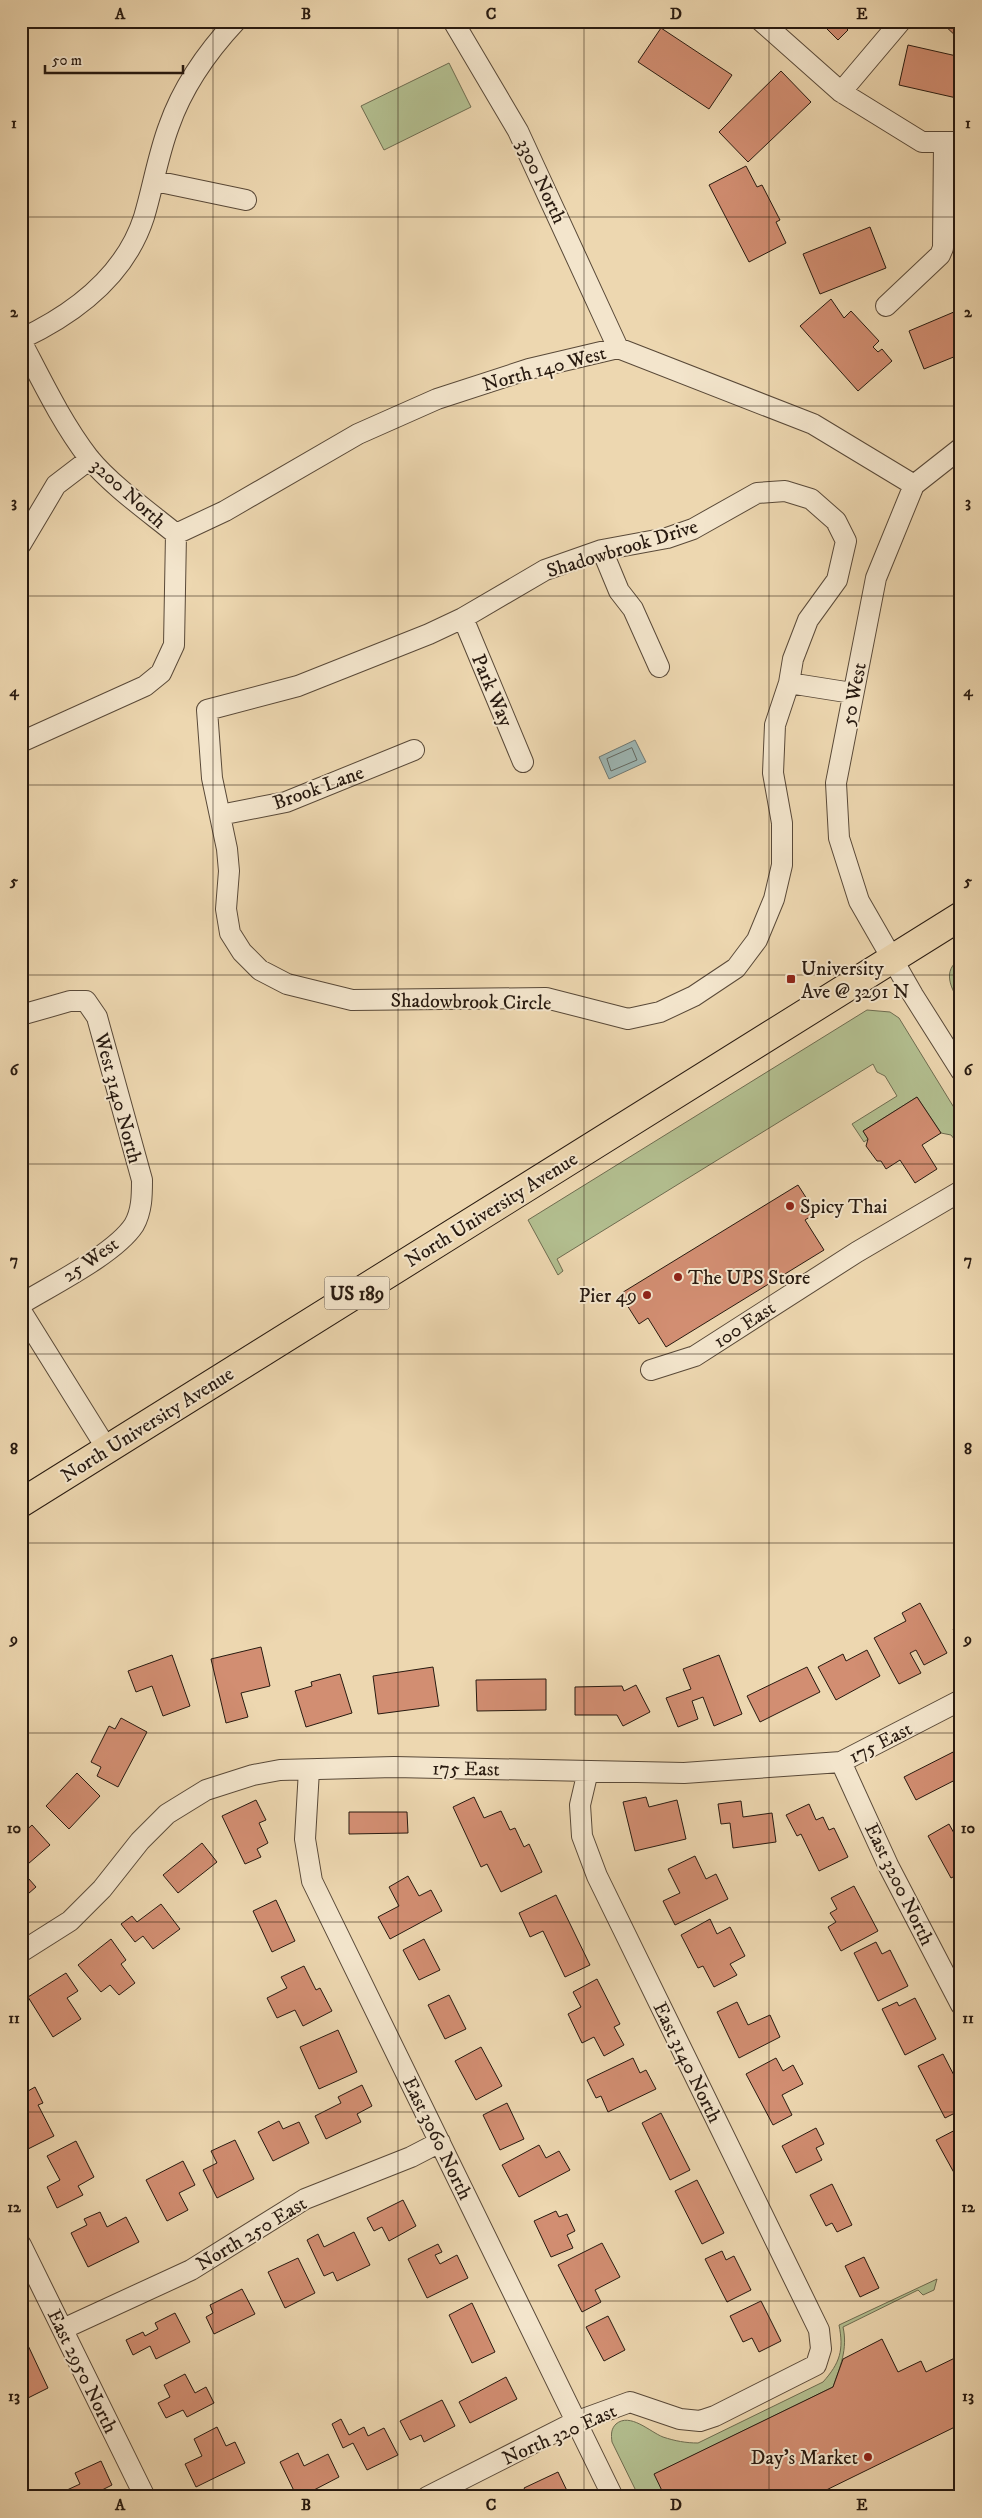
<svg xmlns="http://www.w3.org/2000/svg" width="982" height="2518" viewBox="0 0 982 2518" font-family="'IM FELL DW Pica',serif">
	<style>
		.green { fill: #b3bf90; stroke: #6e6c50 }
		.water { fill: #9db7b5; stroke: #6e7873 }
		.lines { fill: none; stroke-linecap: round; stroke-linejoin: round }
		.shore { stroke: #626862; stroke-width: 1 }
		.building { fill: #d28e72; stroke: #281a10 }
		.minor-casing { stroke: #594938; stroke-width: 22 }
		.trunk-casing { stroke: #281a10; stroke-width: 30 }
		.minor { stroke: #f3e5cc; stroke-width: 20 }
		.trunk { stroke: #edd7b0; stroke-width: 28 }
		.grid { fill: none; stroke: #281a10; stroke-width: 1; stroke-opacity: 0.55 }
		.poi-dot { fill: #8f2418; stroke: #f3e5cc; stroke-width: 2 }
		.labels { text-anchor: middle; stroke-width: 4; stroke-linejoin: round; paint-order: stroke }
		.shield { fill: #f3e5cc; stroke: #655748; stroke-width: 1 }
		.shield-label { font-size: 19px; font-weight: bold; fill: #281a10 }
		.street-label { font-size: 20px; fill: #281a10; stroke: #f3e5cc }
		.poi-label { font-size: 20px; fill: #281a10; stroke: #f3e5cc; text-anchor: start }
		.neatline { fill: none; stroke: #281a10; stroke-width: 2 }
		.grid-label { font-size: 16px; text-anchor: middle; font-weight: bold; fill: #281a10 }
	</style>
	<rect width="100%" height="100%" fill="#edd7b0"/>
	<filter id="stains"><feTurbulence type="fractalNoise" baseFrequency=".004" numOctaves="4"/><feColorMatrix values="0 0 0 0 .2 0 0 0 0 .09 0 0 0 0 .02 0 0 0 .5 -.17"/></filter>
	<radialGradient id="worn" r=".72"><stop offset=".6" stop-color="#630" stop-opacity="0"/><stop offset="1" stop-color="#630" stop-opacity=".3"/></radialGradient>
	<path class="green" d="M449 63 471 107 384 150 361 106Z
		M961 958V1005C951 988 941 971 961 958Z
		M867 1010 890 1012 899 1018 961 1119V1148L951 1135 941 1133 917 1097 863 1131 868 1139 864 1142 852 1124 897 1096 885 1076 877 1072 873 1064 557 1259 563 1271 558 1275 528 1220Z
		M937 2279 934 2290 923 2295 918 2290 843 2327C848 2349 840 2367 833 2387L655 2474 665 2497H639L612 2442C611 2434 611 2429 616 2424 630 2412 650 2432 663 2437 675 2441 686 2443 698 2443L823 2382C840 2363 844 2350 839 2325Z"/>
	<path class="water" d="M635 740 646 762 609 779 599 757Z"/>
	<g class="lines">
		<path class="shore" d="M632 748 637 760 611 771 607 759Z"/>
	</g>
	<path class="building" d="M819 21H850L845 27 848 30 838 40Z
		M940 21H961V41Z
		M661 28 732 75 709 109 638 62Z
		M908 45 961 57V99L899 85Z
		M781 71 811 102 748 162 719 132Z
		M746 166 757 187 762 185 780 220 776 222 786 243 749 262 709 185Z
		M870 227 886 268 820 294 803 254Z
		M831 299 844 318 851 311 879 341 873 347 878 352 882 349 892 361 858 391 800 326Z
		M961 309V354L924 369 909 331Z
		M917 1097 941 1133 922 1145 937 1169 915 1183 900 1160 886 1169 881 1161H877L866 1146 868 1139 863 1131Z
		M798 1185 816 1213 805 1220 824 1250 666 1347 648 1318 639 1324 620 1294Z
		M920 1603 947 1653 924 1665 916 1650 910 1653 921 1673 899 1684 874 1638 906 1621 902 1613Z
		M961 1625V1643L953 1629Z
		M261 1647 270 1686 241 1693 248 1717 226 1723 211 1659Z
		M867 1650 880 1676 836 1700 818 1667 843 1654 846 1661Z
		M172 1655 190 1706 163 1716 152 1686 136 1692 128 1671Z
		M719 1655 742 1714 714 1726 703 1697 692 1701 698 1719 678 1727 666 1698 691 1689 683 1669Z
		M433 1667 439 1706 378 1714 373 1676Z
		M807 1667 820 1692 760 1722 747 1696Z
		M340 1674 352 1713 306 1727 295 1691 312 1686 311 1682Z
		M546 1679V1710L477 1711 476 1680Z
		M636 1685 650 1712 623 1726 617 1715H575V1687L622 1686 624 1691Z
		M121 1718 147 1732 118 1787 97 1776 101 1767 91 1762 109 1726 115 1729Z
		M961 1748V1777L916 1800 904 1777Z
		M77 1773 100 1796 69 1829 46 1806Z
		M474 1797 484 1818 501 1811 510 1830 515 1828 524 1847 529 1844 542 1872 501 1892 487 1864 481 1867 453 1807Z
		M646 1797 649 1807 677 1800 686 1839 635 1851 623 1802Z
		M256 1800 266 1820 259 1823 268 1843 257 1849 261 1857 245 1864 222 1816Z
		M741 1801 743 1817 772 1813 776 1842 733 1848 730 1823 721 1824 718 1804Z
		M809 1804 816 1820 823 1817 829 1830 834 1828 848 1857 819 1871 801 1834 797 1836 786 1815Z
		M349 1812H407L408 1833 349 1834Z
		M949 1824 961 1846V1873L951 1878 928 1836Z
		M32 1825 50 1845 21 1870V1835Z
		M202 1843 217 1862 178 1893 163 1875Z
		M695 1856 706 1879 716 1874 728 1899 675 1925 663 1901 680 1893 668 1869Z
		M21 1870 36 1887 21 1900Z
		M408 1876 419 1896 431 1890 442 1911 390 1939 378 1917 399 1906 389 1887Z
		M854 1886 878 1931 841 1951 828 1927 836 1922 830 1913 837 1909 831 1898Z
		M556 1895 590 1965 565 1977 543 1931 530 1937 519 1913Z
		M276 1900 295 1941 272 1952 253 1911Z
		M161 1904 180 1929 153 1949 143 1936 135 1942 121 1924 132 1916 137 1922Z
		M710 1919 717 1934 730 1927 745 1956 730 1964 737 1975 714 1987 703 1966 698 1968 681 1935Z
		M111 1939 126 1960 121 1964 135 1983 119 1995 110 1985 101 1992 78 1965Z
		M424 1939 440 1970 419 1980 403 1950Z
		M876 1942 882 1954 890 1950 908 1986 878 2001 854 1953Z
		M304 1966 316 1990 320 1988 332 2011 303 2026 295 2010 277 2018 267 1998 287 1988 281 1977Z
		M66 1973 78 1991 67 1998 81 2019 53 2037 28 1997Z
		M597 1979 620 2024 614 2027 624 2045 604 2056 594 2037 582 2043 568 2014 581 2007 573 1992Z
		M449 1995 466 2029 445 2039 428 2005Z
		M915 1998 936 2039 905 2055 882 2009 897 2002 899 2006Z
		M737 2002 748 2025 770 2015 780 2037 739 2058 717 2012Z
		M338 2030 357 2072 319 2089 300 2047Z
		M481 2047 502 2086 476 2100 455 2061Z
		M943 2054 961 2089V2110L945 2118 918 2066Z
		M633 2058 640 2073 646 2070 656 2089 608 2112 601 2096 596 2098 587 2080Z
		M776 2058 783 2071 793 2065 803 2084 782 2095 792 2115 773 2125 746 2074Z
		M362 2085 372 2106 357 2114 361 2122 326 2139 315 2116 341 2103 338 2097Z
		M35 2087 43 2103 38 2105 54 2136 28 2149 21 2135V2095Z
		M507 2103 524 2139 500 2150 483 2115Z
		M661 2113 690 2170 670 2180 642 2123Z
		M279 2121 283 2129 299 2122 309 2143 273 2161 258 2132Z
		M961 2127V2178L958 2180 936 2140Z
		M816 2128 824 2144 816 2148 822 2160 796 2173 782 2146Z
		M235 2140 254 2179 217 2198 203 2170 217 2163 211 2151Z
		M76 2141 94 2177 78 2186 83 2195 57 2208 47 2187 60 2180 47 2156Z
		M539 2145 546 2158 559 2151 570 2170 519 2197 502 2165Z
		M183 2161 195 2185 179 2193 188 2210 167 2221 146 2180Z
		M697 2180 724 2233 702 2244 675 2191Z
		M832 2184 852 2225 837 2232 832 2223 826 2226 810 2195Z
		M403 2200 416 2226 389 2241 382 2227 374 2231 367 2218Z
		M556 2211 559 2217 567 2214 575 2231 567 2235 573 2248 551 2257 534 2221Z
		M100 2212 107 2227 126 2217 139 2242 88 2267 71 2233 87 2225 84 2219Z
		M354 2232 370 2265 337 2281 333 2272 324 2276 307 2240 318 2234 324 2247Z
		M602 2243 620 2277 595 2290 601 2302 582 2312 558 2265Z
		M438 2244 442 2252 435 2255 440 2264 457 2255 468 2278 427 2298 408 2259Z
		M722 2251 726 2260 734 2256 751 2290 727 2302 705 2259Z
		M864 2257 879 2288 860 2297 845 2266Z
		M298 2258 315 2293 285 2308 268 2272Z
		M242 2289 255 2314 214 2334 206 2317 213 2313 210 2305Z
		M761 2301 781 2341 759 2352 752 2338 743 2342 730 2316Z
		M472 2303 495 2352 472 2363 449 2315Z
		M175 2313 190 2342 156 2359 150 2346 133 2355 126 2340 143 2332 145 2336 158 2329 155 2323Z
		M608 2316 625 2350 604 2361 586 2327Z
		M25 2339 48 2388 22 2401 21 2341Z
		M882 2339 898 2372 921 2361 926 2372 961 2355V2424L812 2497H665L654 2474 833 2387 843 2359Z
		M185 2374 195 2393 206 2387 214 2403 187 2417 183 2410 166 2418 158 2403 170 2397 164 2385Z
		M506 2377 517 2399 470 2423 459 2402Z
		M442 2400 455 2426 424 2442 421 2435 410 2440 400 2421Z
		M341 2419 349 2435 364 2427 368 2436 384 2428 398 2455 367 2470 353 2443 343 2448 332 2424Z
		M217 2427 226 2446 235 2442 245 2463 196 2487 185 2464 202 2456 194 2439Z
		M298 2453 304 2466 328 2454 339 2477 314 2490 317 2497H297L280 2462Z
		M101 2461 112 2485 100 2491 103 2497H70L67 2490 80 2484 75 2473Z
		M558 2472 570 2497H528L524 2488Z"/>
	<g class="lines">
		<g class="minor-casing">
			<path id="minor" d="M453 21 518 131 618 348
				M761 21 841 92 922 142H961
				M841 92 901 21
				M155 181 246 200
				M886 306 940 255 943 248 944 143
				M21 339C74 314 125 276 144 217 153 187 158 155 169 126 183 86 207 52 236 21
				M21 341C42 381 62 423 89 458 111 485 149 512 176 534L174 645 161 673 145 686 21 742
				M961 448 914 485 876 578 836 783 839 838 859 901 913 995 961 1071
				M785 491 811 499 836 521 846 541 837 580 808 620 793 659 789 683 775 725 773 773 782 823V865L774 899 757 940 736 968 694 996 660 1012 628 1019 546 998 352 1000 287 984 260 970 242 952 230 933 226 909 229 871 227 849 212 778 207 710 298 686 429 634 463 618 545 570 602 550 667 538 693 529 757 493Z
				M176 534 225 511 358 434 437 399 529 369 618 348 813 424 914 485
				M21 544 56 485 90 459
				M602 550 619 591 633 609 659 667
				M463 618 523 762
				M789 683 852 693
				M220 815 286 802 414 750
				M21 1015 70 1001H86L97 1017 142 1180C142 1195 142 1211 134 1225 115 1254 52 1285 21 1304
				M21 1311 107 1449
				M651 1370 695 1356 857 1252 961 1191
				M841 1762 888 1865 961 2005
				M309 1770 305 1839 312 1881 613 2497
				M21 1952 70 1921 102 1889 140 1841 167 1814 206 1790 253 1775 280 1770 394 1767 684 1773 841 1762 961 1700
				M21 2245 145 2497
				M63 2329 191 2270 305 2199 411 2157 440 2142
				M427 2497 575 2422 630 2402 680 2419 700 2421 715 2416 816 2365 821 2349 819 2330 597 1876 582 1836 580 1805 588 1771"/>
		</g>
		<g class="trunk-casing">
			<path id="trunk" d="M21 1503 961 916"/>
		</g>
		<use href="#minor" class="minor"/>
		<use href="#trunk" class="trunk"/>
	</g>
	<path class="grid" d="M213 21V2497M398 21V2497M584 21V2497M769 21V2497M21 217H961M21 406H961M21 596H961M21 785H961M21 975H961M21 1164H961M21 1354H961M21 1543H961M21 1733H961M21 1922H961M21 2112H961M21 2301H961"/>
	<g class="poi-dot">
		<rect x="786" y="974" width="10" height="10" rx="2.5"/>
		<circle cx="790" cy="1206" r="5"/>
		<circle cx="678" cy="1277" r="5"/>
		<circle cx="647" cy="1295" r="5"/>
		<circle cx="868" cy="2457" r="5"/>
	</g>
	<g class="labels">
		<rect class="shield" x="324.5" y="1276.5" width="65" height="33" rx="4"/>
		<g class="shield-label">
			<text x="357" y="1300">US 189</text>
		</g>
		<g class="street-label">
			<text transform="translate(542 181) rotate(65)" y="7">3300 North</text>
			<text transform="translate(544 368) rotate(-15)" y="7">North 140 West</text>
			<text transform="translate(129 493) rotate(42)" y="7">3200 North</text>
			<text transform="translate(622 548) rotate(-17)" y="7">Shadowbrook Drive</text>
			<text transform="translate(493 690) rotate(67)" y="7">Park Way</text>
			<text transform="translate(853 694) rotate(-79)" y="7">50 West</text>
			<text transform="translate(318 787) rotate(-20)" y="7">Brook Lane</text>
			<text transform="translate(471 1001) rotate(1)" y="7">Shadowbrook Circle</text>
			<text transform="translate(119 1098) rotate(75)" y="7">West 3140 North</text>
			<text transform="translate(491 1209) rotate(-32)" y="7">North University Avenue</text>
			<text transform="translate(90 1259) rotate(-35)" y="7">25 West</text>
			<text transform="translate(744 1324) rotate(-33)" y="7">100 East</text>
			<text transform="translate(147 1424) rotate(-32)" y="7">North University Avenue</text>
			<text transform="translate(880 1742) rotate(-27)" y="7">175 East</text>
			<text transform="translate(466 1768) rotate(1)" y="7">175 East</text>
			<text transform="translate(900 1884) rotate(64)" y="7">East 3200 North</text>
			<text transform="translate(688 2062) rotate(64)" y="7">East 3140 North</text>
			<text transform="translate(438 2138) rotate(64)" y="7">East 3060 North</text>
			<text transform="translate(251 2233) rotate(-31)" y="7">North 250 East</text>
			<text transform="translate(83 2371) rotate(64)" y="7">East 2950 North</text>
			<text transform="translate(559 2434) rotate(-24)" y="7">North 320 East</text>
		</g>
		<g class="poi-label">
			<text x="801" y="975">University<tspan x="801" dy="23">Ave @ 3291 N</tspan></text>
			<text x="800" y="1213">Spicy Thai</text>
			<text x="688" y="1284">The UPS Store</text>
			<text x="637" y="1302" text-anchor="end">Pier 49</text>
			<text x="858" y="2464" text-anchor="end">Day's Market</text>
		</g>
	</g>
	<rect width="982" height="2518" fill="none" stroke="#edd7b0" stroke-width="55"/>
	<path d="M45 65v8h138v-8" fill="none" stroke="#281a10" stroke-width="2.5"/>
	<text x="52" y="65" font-size="15" fill="#281a10" stroke="#f3e5cc" stroke-width="4" paint-order="stroke">50 m</text>
	<rect x="28" y="28" width="926" height="2462" class="neatline"/>
	<g class="grid-label">
		<text x="120" y="19">A</text>
		<text x="306" y="19">B</text>
		<text x="491" y="19">C</text>
		<text x="676" y="19">D</text>
		<text x="862" y="19">E</text>
		<text x="14" y="128">1</text>
		<text x="968" y="128">1</text>
		<text x="14" y="317">2</text>
		<text x="968" y="317">2</text>
		<text x="14" y="507">3</text>
		<text x="968" y="507">3</text>
		<text x="14" y="696">4</text>
		<text x="968" y="696">4</text>
		<text x="14" y="886">5</text>
		<text x="968" y="886">5</text>
		<text x="14" y="1075">6</text>
		<text x="968" y="1075">6</text>
		<text x="14" y="1265">7</text>
		<text x="968" y="1265">7</text>
		<text x="14" y="1454">8</text>
		<text x="968" y="1454">8</text>
		<text x="14" y="1644">9</text>
		<text x="968" y="1644">9</text>
		<text x="14" y="1833">10</text>
		<text x="968" y="1833">10</text>
		<text x="14" y="2023">11</text>
		<text x="968" y="2023">11</text>
		<text x="14" y="2212">12</text>
		<text x="968" y="2212">12</text>
		<text x="14" y="2401">13</text>
		<text x="968" y="2401">13</text>
		<text x="120" y="2510">A</text>
		<text x="306" y="2510">B</text>
		<text x="491" y="2510">C</text>
		<text x="676" y="2510">D</text>
		<text x="862" y="2510">E</text>
	</g>
	<rect width="100%" height="100%" filter="url(#stains)"/>
	<rect width="100%" height="100%" fill="url(#worn)"/>
</svg>
